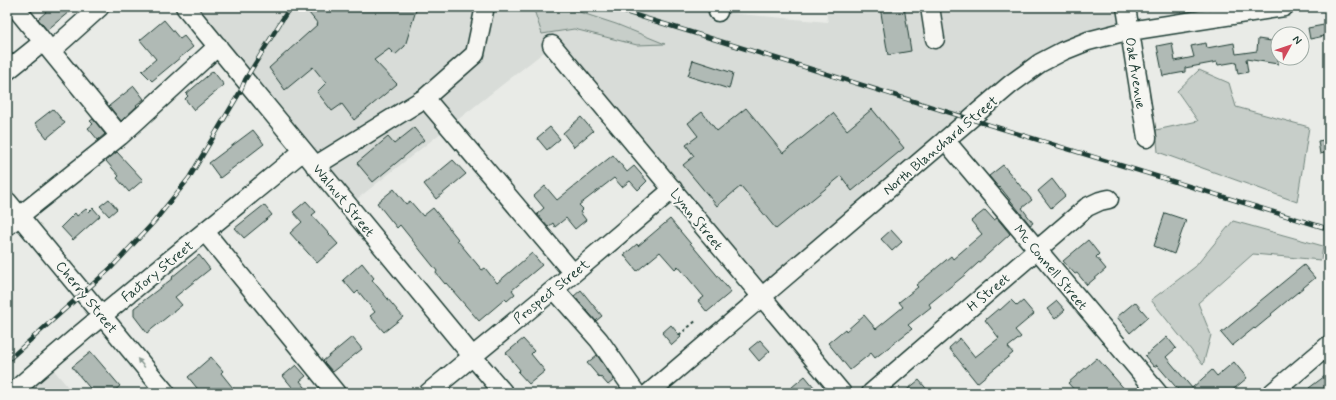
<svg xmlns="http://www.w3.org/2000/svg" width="1336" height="400" viewBox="0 0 1336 400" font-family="Mynerve,sans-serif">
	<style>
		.built { fill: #d8dcd8 }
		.green { fill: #c7cec9; stroke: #73867e }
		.building { fill: #b0bab5; stroke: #1f3d34 }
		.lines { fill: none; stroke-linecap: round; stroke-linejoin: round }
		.minor-casing { stroke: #1f3d34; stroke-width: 21 }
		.path { stroke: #1f3d34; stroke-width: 2; stroke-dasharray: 3 3; stroke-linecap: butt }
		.minor { stroke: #f6f6f2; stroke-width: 18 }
		.rail-casing { stroke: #1f3d34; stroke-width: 4.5 }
		.rail { stroke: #f6f6f2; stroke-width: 3; stroke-dasharray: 9; stroke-linecap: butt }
		.oneway { fill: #8a9a93 }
		.labels { text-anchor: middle; stroke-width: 4; stroke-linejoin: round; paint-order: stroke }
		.street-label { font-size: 14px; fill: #1f3d34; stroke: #f6f6f2 }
	</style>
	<rect width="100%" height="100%" fill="#e9ebe7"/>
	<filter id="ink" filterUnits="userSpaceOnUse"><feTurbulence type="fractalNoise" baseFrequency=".025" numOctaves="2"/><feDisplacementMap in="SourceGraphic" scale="8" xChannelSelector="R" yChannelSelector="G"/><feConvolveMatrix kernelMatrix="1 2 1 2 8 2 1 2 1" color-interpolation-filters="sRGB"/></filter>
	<g filter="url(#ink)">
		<path class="built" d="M185 7H700L718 12 828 22 825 7H1126L1130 31 1063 51 762 297 553 45 348 206Z
			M47 362 73 393H12Z"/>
		<path class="green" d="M533 7H564L616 24 665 44 637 45 574 29 542 34Z
			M1199 70 1229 83 1236 107 1309 127 1297 202 1158 152 1156 130 1198 121 1177 91Z
			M1233 221 1323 246 1321 260 1253 254 1198 303 1211 335 1203 365 1151 300 1195 267Z"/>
		<path class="building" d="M42 7H75L47 30 38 19 46 12Z
			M319 7H417L405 46 395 55 389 49 374 60 397 84 354 120 342 104 332 111 317 92 326 83 313 67 285 90 269 68 318 24 309 13Z
			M880 7H904L911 51 888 55Z
			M164 20 180 39 184 36 193 47 152 81 142 71 156 59 140 40Z
			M1329 24V35L1310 39 1308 28Z
			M1258 39 1278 42V64L1246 59 1248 72 1238 74 1236 62 1218 65 1217 62 1185 68V72L1163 76 1157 46 1172 43 1175 61 1194 57 1191 46 1206 43 1207 48 1234 43 1236 54 1257 51Z
			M693 60 733 73 729 89 688 76Z
			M213 71 224 85 194 110 185 99 188 96 186 94Z
			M134 86 144 99 136 105 137 106 121 121 109 106Z
			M746 108 783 153 833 113 847 130 872 109 904 148 852 191 841 176 776 229 741 186 717 206 683 165 694 156 686 145 698 136 688 123 702 112 717 131Z
			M53 109 65 123 47 138 35 123Z
			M581 117 593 131 574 147 563 133Z
			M93 119 105 134 98 140 88 128 93 124 90 121Z
			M550 127 560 139 547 150 537 138Z
			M414 128 424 140 373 182 357 163 388 137 394 144Z
			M253 130 264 144 220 178 209 163Z
			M1329 139V152L1320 154 1318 141Z
			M117 152 143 180 129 192 117 178 119 176 106 161Z
			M613 155 627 172 634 166 647 181 638 190 630 181 622 187 614 178 579 205 583 209 580 212 586 220 575 229 566 218 555 227 553 223 548 227 537 214 544 208 534 196 545 186 557 200Z
			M453 160 466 174 436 199 424 184Z
			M1003 165 1032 200 1022 208 1033 223 1030 225 1000 187 999 188 989 176Z
			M1052 179 1065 196 1051 208 1038 191Z
			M394 189 406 204 410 201 423 216 433 208 458 239 457 240 482 270 485 268 497 283 532 253 542 265 512 290 515 294 507 301 505 299 479 321 446 283 445 284 436 273 437 271 400 225 397 228 377 203Z
			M109 199 117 209 109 216 100 206Z
			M306 201 316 212 312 215 338 244 317 263 290 233 302 222 293 212Z
			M264 205 272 215 244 238 235 228Z
			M93 208 100 216 73 240 61 227 75 213 77 216 86 209 89 212Z
			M985 210 994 220 997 218 1010 234 966 274 929 304 931 307 908 325 912 329 875 358 871 353 850 370 828 343 845 329 846 331 864 315 876 329 903 307 899 302 918 287 916 285 951 256 953 259 982 234 971 221Z
			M1165 213 1186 220 1174 254 1154 246Z
			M670 219 731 292 707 312 698 301 704 297 678 266 675 269 660 252 637 271 624 255 637 244 638 246Z
			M891 230 902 242 892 251 881 239Z
			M1088 240 1099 254 1096 257 1106 269 1087 285 1077 273 1075 274 1063 261Z
			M199 255 210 269 175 297 182 305 147 333 134 316V308L173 278 172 277Z
			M362 263 374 278 372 280 403 317 384 332 370 316 375 312 358 291 355 294 343 280Z
			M1304 265 1315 278 1271 314 1272 315 1255 329 1254 328 1232 346 1221 333Z
			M581 290 602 316 596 321 574 296Z
			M1011 300 1017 306 1023 301 1034 314 1015 330 1021 337 1008 347 1013 353 977 383 949 348 960 338 975 357 999 338 985 320 998 309 1000 310Z
			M1057 301 1065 310 1055 319 1047 309Z
			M1135 302 1148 317 1130 333 1117 317Z
			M671 325 681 337 672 345 662 333Z
			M352 337 362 349 333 372 323 361Z
			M1167 337 1176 348 1166 357 1192 388 1212 370 1217 376 1234 362 1247 378 1229 393H1181L1157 365 1154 367 1145 356Z
			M523 339 534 351 531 354 545 371 529 384 518 372 520 370 506 353Z
			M760 340 770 351 759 361 749 349Z
			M91 352 120 386 112 393H94L72 367Z
			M597 355 614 380 608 385 600 376 599 377 587 363Z
			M211 357 223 371 221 373 237 393H201L188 377Z
			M1097 358 1128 393H1077L1068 383Z
			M296 365 306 376 300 381 310 393H297L283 376Z
			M1329 373V393H1313L1309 388Z
			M805 376 819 393H785Z
			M919 380 930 393H903Z"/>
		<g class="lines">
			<g class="minor-casing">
				<path id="minor" d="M185 7 473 357 504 393
					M930 7 935 39
					M1126 7 1147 138
					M718 12V7
					M552 45 842 393
					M51 51 100 7
					M7 71 43 42
					M425 98 573 273
					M120 136 218 46
					M945 140 1158 393
					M315 166 425 98 475 54 484 11
					M7 201 166 393
					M7 226 120 136 15 7
					M205 232 336 393
					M554 289 599 340 636 393
					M12 393C106 309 206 232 303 151
					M428 393 581 267 673 189
					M649 393 1011 84 1040 63 1063 51 1088 41 1123 32 1284 7
					M871 393 1087 207 1100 201 1109 199
					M1272 393 1329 345"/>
			</g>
			<path class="path" d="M679 335 697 320"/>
			<use href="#minor" class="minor"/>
			<g class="rail-casing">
				<path id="rail" d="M609 7 811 69 970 119 1329 229
					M7 361 112 267 153 223 189 178 240 92 245 80 290 7"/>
			</g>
			<use href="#rail" class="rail"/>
		</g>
		<defs><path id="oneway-solid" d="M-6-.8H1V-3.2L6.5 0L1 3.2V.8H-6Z"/></defs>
		<use class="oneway" href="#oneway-solid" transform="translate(141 363) rotate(-130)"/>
	</g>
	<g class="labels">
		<g class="street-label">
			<text transform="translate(1136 73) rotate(81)" y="5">Oak Avenue</text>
			<text transform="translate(940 145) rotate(-40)" y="5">North Blanchard Street</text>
			<text transform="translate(344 200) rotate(51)" y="5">Walnut Street</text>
			<text transform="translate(697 219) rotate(51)" y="5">Lynn Street</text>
			<text transform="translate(1051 267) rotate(50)" y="5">Mc Connell Street</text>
			<text transform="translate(157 271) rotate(-39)" y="5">Factory Street</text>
			<text transform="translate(551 291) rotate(-39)" y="5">Prospect Street</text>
			<text transform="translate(988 292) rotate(-40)" y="5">H Street</text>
			<text transform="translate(87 297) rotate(51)" y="5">Cherry Street</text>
		</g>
	</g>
	<rect width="1336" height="400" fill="none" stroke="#f6f6f2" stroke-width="24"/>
	<rect x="12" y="12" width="1312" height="376" fill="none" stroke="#1f3d34" stroke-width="1.5" filter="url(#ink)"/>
	<g transform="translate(1290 46) rotate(50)"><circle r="19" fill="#f6f6f2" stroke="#a0aca6"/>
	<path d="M0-3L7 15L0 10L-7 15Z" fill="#d1495b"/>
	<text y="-6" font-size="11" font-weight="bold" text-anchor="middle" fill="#1f3d34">N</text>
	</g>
</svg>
